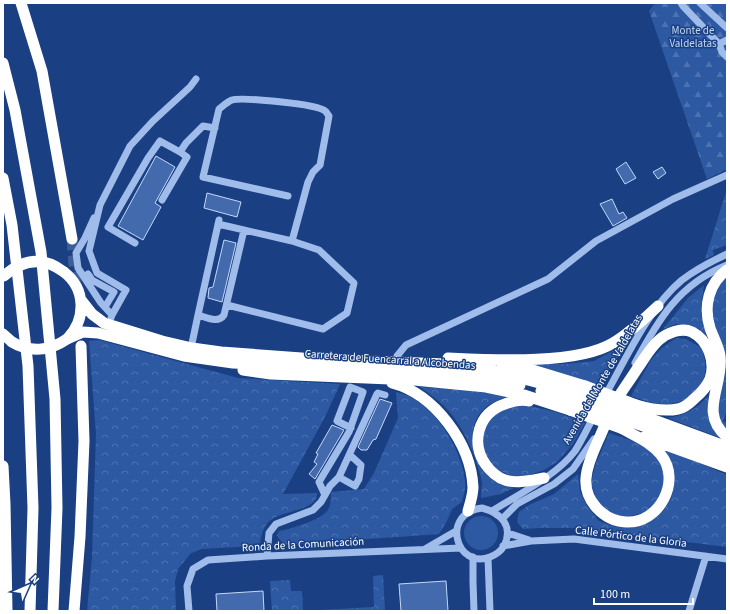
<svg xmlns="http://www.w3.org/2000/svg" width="730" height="614" viewBox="0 0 730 614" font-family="'Source Sans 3',sans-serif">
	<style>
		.forest { fill: url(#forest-firs) }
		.park { fill: url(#park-crowns) }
		.garden { fill: #2d59a2 }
		.building { fill: #426aad; stroke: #c4d8f8 }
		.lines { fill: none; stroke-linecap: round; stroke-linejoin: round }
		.highway-tunnel { stroke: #3c5d96; stroke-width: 11; stroke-dasharray: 11 5.5; stroke-linecap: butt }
		.minor { stroke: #9fbceb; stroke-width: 7 }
		.highway { stroke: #fff; stroke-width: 11 }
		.highway-bridge { stroke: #fff; stroke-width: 11 }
		.labels { text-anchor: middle; stroke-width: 3; stroke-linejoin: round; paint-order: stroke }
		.park-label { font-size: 11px; fill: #c4d8f8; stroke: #1a4083 }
		.street-label { font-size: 11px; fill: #fff; stroke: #1a4083 }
	</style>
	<defs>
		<pattern id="forest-firs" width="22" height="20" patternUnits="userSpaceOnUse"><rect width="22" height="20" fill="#2d59a2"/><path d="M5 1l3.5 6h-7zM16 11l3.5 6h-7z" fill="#4c72b0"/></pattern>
		<pattern id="park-crowns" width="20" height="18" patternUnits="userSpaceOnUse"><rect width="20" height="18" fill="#2d59a2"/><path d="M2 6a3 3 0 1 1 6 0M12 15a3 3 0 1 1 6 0" fill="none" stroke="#4c72b0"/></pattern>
	</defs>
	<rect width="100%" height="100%" fill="#1a4083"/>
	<path class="forest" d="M655 3H727V169L707 179 649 11Z"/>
	<path class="park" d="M727 189V245L713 250 714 255 705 259Z
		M727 276V410L723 421 727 423V431L718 419 711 304 716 289Z
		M704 285C701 306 699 315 707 335L699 329 676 324 663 329 688 298Z
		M676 338 686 339 702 348C706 365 709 375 697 389 678 411 656 405 631 396L651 360 662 348Z
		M99 340 238 378 340 384 325 417 283 494 317 493C319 510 282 511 272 519 263 525 262 534 260 543L255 546 202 549 191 553 178 569 175 581 176 611H87L92 557 96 434 89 341Z
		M626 344 600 385 531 364H564L594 361Z
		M420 387 457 389 508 396C499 400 488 403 481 412 466 431 471 461 489 477 496 484 505 486 514 488L501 494 481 498C481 493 482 488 482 483 478 459 462 423 444 406 437 399 428 393 420 387Z
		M396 392C403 394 410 396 416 400 440 416 462 451 465 481 466 488 464 495 462 502L452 509 447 521 439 534 285 545 279 539 277 535 279 531C291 529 321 520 328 510 331 505 331 498 331 492L364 489 374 473 398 418Z
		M708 396C708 415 710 423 721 438L668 418C685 415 697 409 708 396Z
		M522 404 556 412 585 423 573 444 557 462 544 470 527 476H510L494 468 485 454 482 440 487 423 500 410Z
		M609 433 645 445 658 458 665 474 662 494 648 512 625 517 614 515 604 509 596 498 591 483 595 466Z
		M663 447 727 475V547L574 528H541L523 529 517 522 519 512 529 505 554 494 578 474 580 492 587 506 599 521 616 527 633 528 648 523 663 511 672 496 674 483 668 456Z
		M383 575 385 611H272L270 581 290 580 291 591H302L303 611 374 607 373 576Z"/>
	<path class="garden" d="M464 533a17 17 0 1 1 34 0a17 17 0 1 1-34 0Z"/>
	<path class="building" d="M156 156 175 167 155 203 161 207 143 240 118 226Z
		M626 162 636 178 625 184 616 169Z
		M662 167 666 173 658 179 653 172Z
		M207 193 241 202 237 217 204 208Z
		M612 199 619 214 623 212 627 218 613 226 600 204Z
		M224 240 236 243 222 302 208 298 209 288 213 287Z
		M380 399 392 403 376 439 373 440 367 450H361L358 447Z
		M332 425 344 430 315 479 309 474 317 464 314 462 318 454 316 453Z
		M446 581 448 611H401L399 584Z
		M263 591 264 611H217L216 594Z"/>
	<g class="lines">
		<path class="highway-tunnel" d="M72 239 76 289"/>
		<path class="minor" d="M681 3 683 6 719 44 722 52 727 57
			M700 3 727 28
			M719 44 727 40
			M162 200 187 157 180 152
			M94 218 85 238 76 253 78 268 101 303 112 315 111 318
			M218 224 292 241
			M135 243 108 227 148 158 160 141 180 152 186 143 203 126 215 128
			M84 277 88 274 92 280 114 292 105 307
			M227 305 323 329 347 313 354 283 319 250 292 241 308 182 313 172 320 165 329 116C327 114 327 112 325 111 318 104 242 97 232 100 227 102 223 106 219 109L203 177 288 196
			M112 315 126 290 97 273 89 251 100 205 130 146 153 121 190 87 196 79
			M198 315 219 220
			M191 348 198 315C206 317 218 324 224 315L244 230
			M397 356 406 345 548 279 596 241 673 199 727 175
			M635 363C658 320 679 284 727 265
			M605 396C625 360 650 306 682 280 695 270 712 261 727 254
			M339 477 355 486 359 479 361 465 350 455
			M325 495 330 486 339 477 377 394 378 393 385 395
			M482 508C501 513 514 526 504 546 501 551 495 555 490 557 456 570 440 513 482 508Z
			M492 511C519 494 556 476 575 451 582 440 588 427 594 416
			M502 519 517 504 554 484 573 469 594 439
			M508 533 529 540
			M503 546 531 541 574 539 727 559
			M425 549 456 531
			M267 556 269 533 276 524 313 510 321 502 325 495 319 482 349 432 363 392 350 387 337 421 351 428
			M473 557V582L474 611
			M488 558 490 611
			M189 611 187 586 193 569 208 560 267 556 461 548
			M689 611 706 556"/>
		<path class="highway" d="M21 3 42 71 72 239
			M3 63 15 110 41 252 55 399 57 508 53 611
			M3 178 12 225 28 366 33 508 30 611
			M727 270C709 283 703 306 710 328 713 337 719 347 720 356 724 385 698 413 727 437
			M64 272C86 289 86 319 68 338
			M81 300 92 314 104 323 162 341 192 348 221 352 315 359 445 364 488 369 580 394
			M3 334 12 342
			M67 339 83 332 98 333 184 356 233 363 442 373 488 378 520 385
			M448 358C491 360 577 365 613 343 630 333 644 319 658 306
			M502 364 526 368 585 386
			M243 370 271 374 414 380 486 387 524 395 570 410
			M392 383C435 394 471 444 473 487 473 495 470 504 468 511
			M541 391 575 401
			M529 401C521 399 513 401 505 404 478 413 470 443 486 465 490 471 498 478 505 480 517 484 532 480 544 478
			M632 412 727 447
			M627 420 727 457
			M621 428C635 436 651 442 661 455 682 481 659 524 626 522 604 521 584 501 586 478 587 465 593 452 598 441 604 428 609 414 615 402 622 391 630 380 637 369 644 359 650 348 659 340 667 333 681 327 692 332 708 340 716 362 710 379 707 386 701 393 695 398 691 402 684 408 678 409 664 412 650 409 636 405
			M644 437 727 467
			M3 466 5 504 7 611
			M74 611 80 537 84 441 81 346"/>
		<path class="highway-bridge" d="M4 276C23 259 43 256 64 272
			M12 342C30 353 50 351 67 339
			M585 386 636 405
			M580 394 632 412
			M575 401 627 420
			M570 410 621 428"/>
	</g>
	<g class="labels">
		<g class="park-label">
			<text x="693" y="34">Monte de<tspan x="693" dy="13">Valdelatas</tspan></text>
		</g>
		<g class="street-label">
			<text transform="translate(390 359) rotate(4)" y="4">Carretera de Fuencarral a Alcobendas</text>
			<text transform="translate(602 379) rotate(-60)" y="4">Avenida del Monte de Valdelatas</text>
			<text transform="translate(631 536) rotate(7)" y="4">Calle Pórtico de la Gloria</text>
			<text transform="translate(303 544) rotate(-3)" y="4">Ronda de la Comunicación</text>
		</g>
	</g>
	<rect width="730" height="614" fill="none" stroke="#ffffff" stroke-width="8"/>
	<g transform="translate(28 586) rotate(45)" stroke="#1a4083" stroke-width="3" paint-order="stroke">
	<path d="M0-3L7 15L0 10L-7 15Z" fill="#ffffff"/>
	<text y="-6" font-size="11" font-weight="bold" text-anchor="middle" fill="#ffffff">N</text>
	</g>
	<path d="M594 598v6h99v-6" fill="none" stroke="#ffffff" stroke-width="2"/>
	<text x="600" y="598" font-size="12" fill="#ffffff" stroke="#1a4083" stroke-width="3" paint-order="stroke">100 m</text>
</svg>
